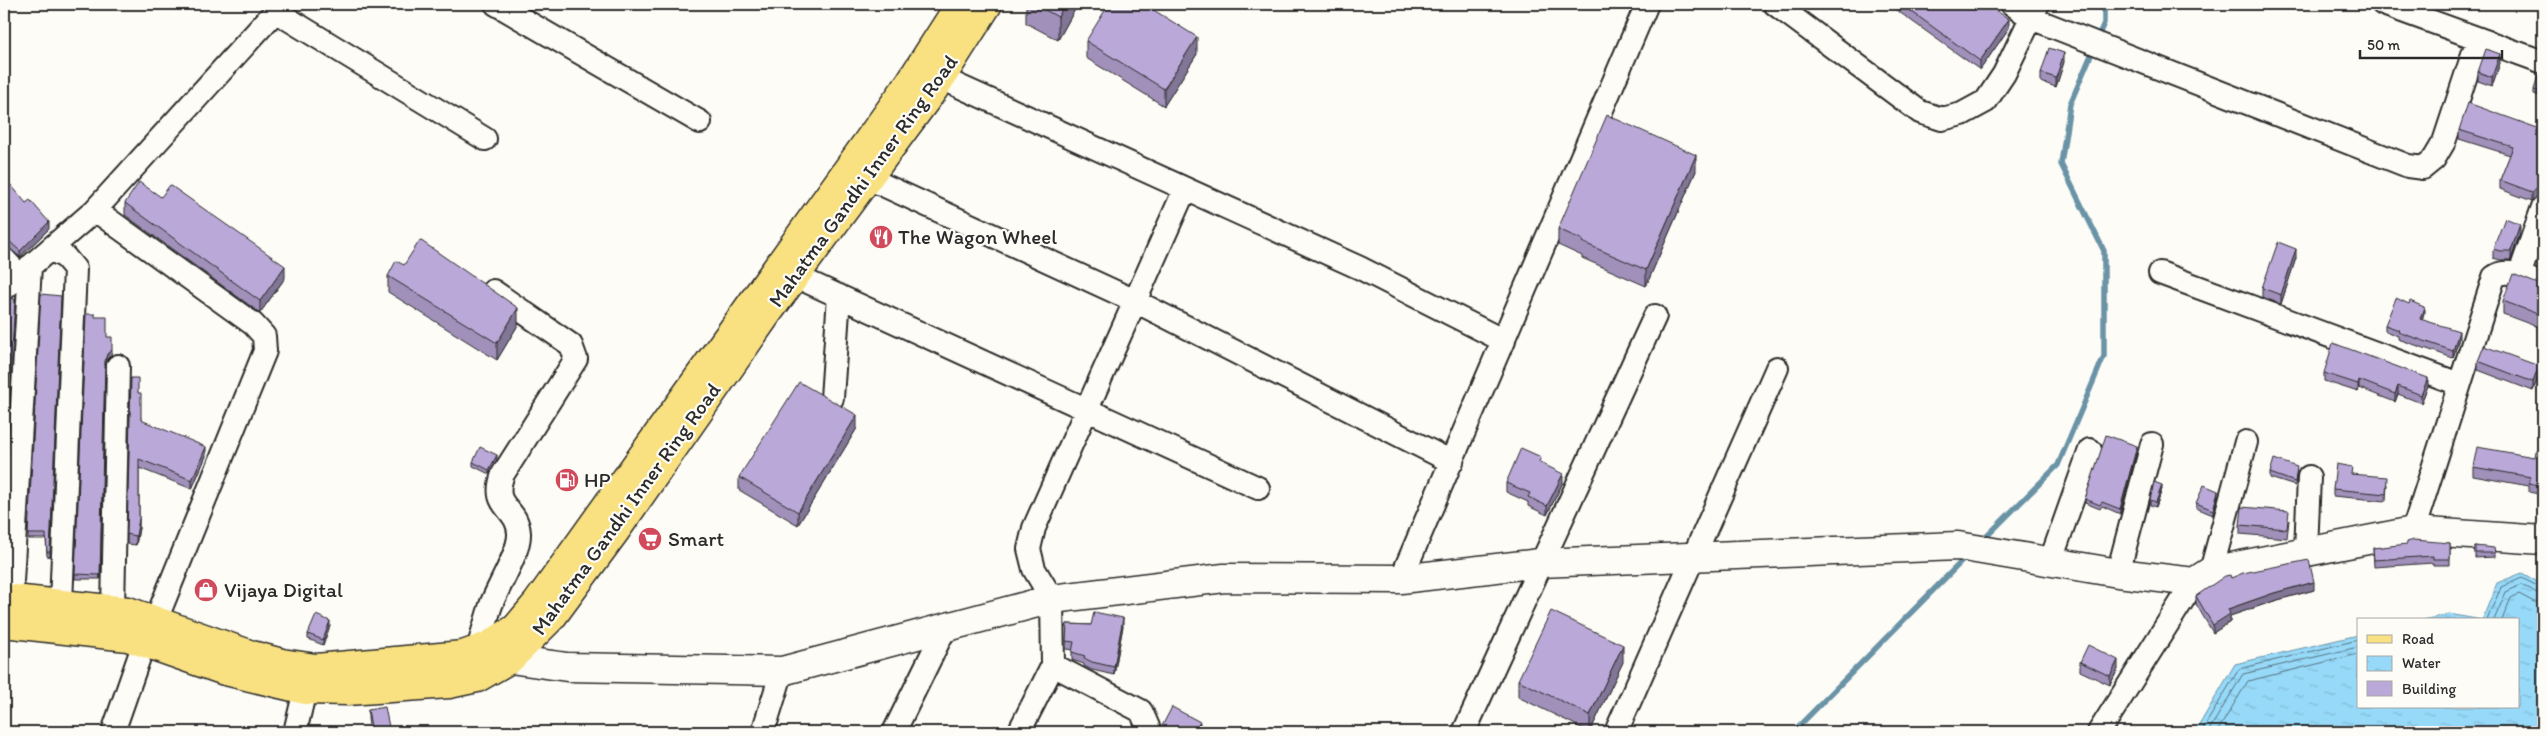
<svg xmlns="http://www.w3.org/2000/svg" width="2547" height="736" viewBox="0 0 2547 736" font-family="Itim,sans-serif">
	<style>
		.water { fill: url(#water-ripples); stroke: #6b93a6 }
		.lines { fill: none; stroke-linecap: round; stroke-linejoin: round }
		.shore { stroke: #56717d; stroke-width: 1 }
		.stream { stroke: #6b93a6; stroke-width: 5.5 }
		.minor-casing { stroke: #2b2b2b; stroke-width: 26 }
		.tertiary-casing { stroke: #2b2b2b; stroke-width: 31 }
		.primary-casing { stroke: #2b2b2b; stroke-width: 31 }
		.minor { stroke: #fdfcf7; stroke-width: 22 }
		.tertiary { stroke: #fdfcf7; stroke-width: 28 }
		.primary { stroke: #f9e181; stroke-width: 28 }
		.wall { fill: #a090ba; stroke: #2b2b2b }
		.shaded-wall { fill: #827697; stroke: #2b2b2b }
		.building { fill: #baa8d8; stroke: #2b2b2b }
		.labels { text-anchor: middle; stroke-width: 4.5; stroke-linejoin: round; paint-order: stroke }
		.street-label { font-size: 21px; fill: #2b2b2b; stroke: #fdfcf7 }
		.poi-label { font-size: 21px; fill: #2b2b2b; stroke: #fdfcf7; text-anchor: start }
	</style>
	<defs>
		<pattern id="water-ripples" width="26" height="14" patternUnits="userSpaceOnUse" patternTransform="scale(1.25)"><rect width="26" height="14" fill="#96d9f8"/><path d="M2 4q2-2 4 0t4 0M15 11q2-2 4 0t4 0" fill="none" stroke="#81bad5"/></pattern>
	</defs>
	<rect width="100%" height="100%" fill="#fdfcf7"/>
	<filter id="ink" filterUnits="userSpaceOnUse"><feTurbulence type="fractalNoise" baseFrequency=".02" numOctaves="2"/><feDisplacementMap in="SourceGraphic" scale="10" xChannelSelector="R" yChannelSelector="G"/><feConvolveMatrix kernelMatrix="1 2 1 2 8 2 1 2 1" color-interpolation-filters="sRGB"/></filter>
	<g filter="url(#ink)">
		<path class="water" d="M2522 573 2543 585V732H2195L2235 664 2358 635V707H2518V620H2423L2449 614 2482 620 2497 583Z"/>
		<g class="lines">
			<path class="shore" d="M2487 620 2501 587 2522 578 2543 589
				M2494 620 2506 592 2521 585 2543 596
				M2502 620 2511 598 2519 594 2534 602 2543 603
				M2201 732 2239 669 2358 640
				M2208 732 2243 674 2358 647
				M2217 732 2248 681 2358 654"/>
			<path class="stream" d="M2097 39 2104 23V4
				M1981 542 2058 465 2104 356V251L2061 164 2070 104 2094 48
				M1793 732 1967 556"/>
			<g class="minor-casing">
				<path id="minor" d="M496 4 700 122
					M1775 4 1920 112 1942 119 1962 114 1986 101 2004 74 2031 18 2408 166 2423 168 2434 159 2444 142 2478 39
					M2012 4 2031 18 2038 4
					M2383 4 2543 62
					M275 11 485 139
					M941 78 1360 268 1504 341
					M868 178 1135 301 1452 462
					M95 210 253 324 264 336 265 351 156 620
					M52 250 65 257 75 269 61 603
					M4 259 19 275
					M2160 273 2459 384
					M795 276 1258 488
					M2519 276 2543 207
					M4 289 95 210 282 4
					M832 398 839 296
					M2413 531 2494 277C2508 266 2528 279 2543 285
					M2306 551 2309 477
					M2051 560 2090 450
					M2211 571 2246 442
					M2118 573 2152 444
					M1401 579 1647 4
					M11 599 30 266
					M113 609 118 366
					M478 650C482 635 486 620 491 605 498 586 520 552 519 533 517 505 490 509 503 474L576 359 571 345 493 291
					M1053 665 1141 711 1148 727 1147 732
					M113 732 144 643
					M295 732 305 690
					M763 732 782 671
					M894 732 945 628
					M1019 732 1053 665 1052 599 1034 569 1029 549 1034 528 1185 189
					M1464 732 1655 316
					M1616 732 1777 368
					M2099 732 2194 582"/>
			</g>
			<g class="tertiary-casing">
				<path id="tertiary" d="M494 649 510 659 567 667 782 671 1052 599 1224 578 1401 579 1540 563 1958 546 2118 573 2194 582 2211 571 2413 531 2543 540"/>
			</g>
			<g class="primary-casing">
				<path id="primary" d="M4 598 128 611 252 655 282 663 316 668 463 655 488 646 516 628 537 603 908 85 960 4
					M4 623 128 637 225 671 305 690 347 691 449 684 477 678 510 659 552 617 614 533 767 314 934 89 988 4"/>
			</g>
			<use href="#minor" class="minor"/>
			<use href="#tertiary" class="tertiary"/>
			<use href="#primary" class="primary"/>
		</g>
		<path class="wall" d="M1026 4H1078L1058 40 1026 23Z
			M1888 4H1986L2009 28 1980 70Z
			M1086 41 1197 54 1164 106 1086 58Z
			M2064 62 2056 87 2041 82V73Z
			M2500 63 2492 86 2478 81V72Z
			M2543 77V97L2534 94V90Z
			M2459 130H2543L2540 194 2532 201 2500 189V180L2510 155 2459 139Z
			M1696 171 1646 286 1582 258V256L1558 245V229Z
			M4 191 26 203 49 229 20 257 8 247 4 246Z
			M161 197 285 278 260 313 125 215V203Z
			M2520 233 2511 260H2500L2493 258V249Z
			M2296 258 2281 304 2262 297V288Z
			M388 276 518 325 497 360 388 292Z
			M2538 284 2543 285V329L2503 314V301Z
			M61 296 50 557 47 556 46 539H28V534Z
			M2424 313 2422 320 2459 338 2453 358 2398 339V336L2385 331V325Z
			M86 314 95 317 107 337 112 354 107 359 105 366 100 579H75Z
			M2478 361 2539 375 2533 391 2478 370Z
			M2324 373 2428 386 2421 403 2398 394 2395 402 2359 388 2358 392 2324 381Z
			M131 378 138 393 141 420 206 456 192 489 139 468V528L136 545 127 544Z
			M857 428 798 525 739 490V477Z
			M2137 450 2120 514 2102 506 2100 509 2085 503V499Z
			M2543 453V495L2529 492V486L2473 476V467L2534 457Z
			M497 460 489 474 473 466V462Z
			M1541 463 1563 482 1547 515 1528 506V502L1506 492V483Z
			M2297 471 2295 486 2270 478V473Z
			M2352 474 2387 484 2386 501 2333 496V489Z
			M2162 489 2156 507 2150 505V500Z
			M2218 495 2213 515 2196 508V503Z
			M2289 520 2287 538 2240 534V525Z
			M2450 543V565H2433V563L2374 567 2373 548Z
			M2475 546 2495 553V557L2475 558Z
			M2231 578 2314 590 2274 601 2230 616V622L2213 633 2196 604V596Z
			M1067 624 1123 626 1114 675 1092 670 1084 666V664L1072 660V650L1066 649Z
			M330 626 323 645 308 639V634Z
			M1623 662 1590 732 1518 697V680Z
			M2080 662 2118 669 2110 685 2080 671Z
			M368 710 390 732H370L368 719Z"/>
		<path class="shaded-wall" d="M1065 4H1078L1058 40V17Z
			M2009 19V28L1980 70V61Z
			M1197 37V54L1164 106V89Z
			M2064 53V62L2056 87V78Z
			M2500 54V63L2492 86V77Z
			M1696 155V171L1646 286V270Z
			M2543 178V186L2540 194 2532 201V192Z
			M49 222V229L20 257V251Z
			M2520 224V233L2511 260V251Z
			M2296 249V258L2281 304V295Z
			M285 266V278L260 313V301Z
			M2424 307V313L2420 326V319Z
			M518 308V325L497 360V343Z
			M2459 331V338L2453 358V351Z
			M112 350V354L107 359 105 366 100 579 105 361 107 354Z
			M2539 366V375L2533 391V382Z
			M2428 378V386L2421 403V395Z
			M2359 380V388L2358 392V384Z
			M2398 386V394L2395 402V394Z
			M857 415V428L798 525V512Z
			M2137 446V450L2120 514V509Z
			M206 447V456L192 489V480Z
			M497 455V460L489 474V470Z
			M1563 474V482L1547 515V506Z
			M2162 485V489L2156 507V502Z
			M2218 491V495L2213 515V510Z
			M139 519V528L136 545V536Z
			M2314 582V590L2274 601 2230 616V622L2213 633V625L2228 609 2274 593Z
			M1123 618V626L1114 675V667Z
			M330 621V626L323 645V640Z
			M1623 645V662L1590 732V715Z
			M2118 660V669L2110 685V676Z
			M1200 722 1199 732H1194Z"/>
		<path class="building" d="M1034 4H1065L1058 17Z
			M1109 4H1144L1197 37 1164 89 1086 41Z
			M1901 4H1986L2009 19 1980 61Z
			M2049 48 2064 53 2056 78 2041 73Z
			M2486 49 2500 54 2492 77 2478 72Z
			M2538 75 2543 77V92L2534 90Z
			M2468 103 2543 130V162L2542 165H2543V178L2540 185 2532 192 2500 180 2513 147 2459 130Z
			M1607 115 1696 155 1646 270 1582 242 1583 240 1558 229Z
			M139 182 161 197 170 185 285 266 260 301 125 203Z
			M11 185 26 203 30 200 49 222 20 251 8 240H4V191Z
			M2505 218 2520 224 2511 251H2500L2493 249Z
			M420 240 518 308 497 343 388 276 396 261 404 265Z
			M2278 242 2296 249 2281 295 2262 288Z
			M2513 274 2538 284 2543 285V316L2503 301Z
			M41 294 61 296 50 552H47L46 534H28Z
			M5 298 15 299 4 491V314Z
			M2396 298 2409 304 2410 301 2424 307 2420 319 2459 331 2453 351 2398 332 2399 330 2385 325Z
			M86 314H95V317H107V337H112V350L107 354 105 361 100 575 75 574Z
			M2333 343 2428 378 2421 395 2398 386 2395 394 2359 380 2358 384 2324 373Z
			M2484 346 2539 366 2533 382 2478 361Z
			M131 378H138V393H141V420L206 447 192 480 139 459V519L136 536 127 534Z
			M799 382 857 415 798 512 739 477Z
			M2106 435 2137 446 2120 509 2102 502 2100 505 2085 499Z
			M480 447 497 455 489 470 473 462Z
			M2477 447 2534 457 2535 451 2543 453V486L2529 483 2531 477 2473 467Z
			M1521 448 1541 457 1539 462 1563 474 1547 506 1528 497 1530 493 1506 483Z
			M2274 459 2297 467 2295 482 2270 473Z
			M2336 464 2352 467 2351 474 2387 477 2386 494 2333 489Z
			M2154 482 2162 485 2156 502 2150 500Z
			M2204 485 2218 491 2213 510 2196 503Z
			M2242 507 2289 511 2287 529 2240 525Z
			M2414 540 2450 543V559H2433V556L2374 560 2373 548 2407 544V542Z
			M2475 546 2494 548 2495 553H2475Z
			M2309 560 2314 582 2274 593 2228 609 2230 614 2213 625 2196 596 2225 576 2230 575 2231 578 2243 573Z
			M1551 611 1623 645 1590 715 1518 680Z
			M1094 612 1123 618 1114 667 1092 662 1084 658 1085 656 1072 652 1074 642 1066 641 1067 624 1091 625Z
			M316 615 330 621 323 640 308 634Z
			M2088 645 2118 660 2110 676 2080 662Z
			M385 707 390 732H372L368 710Z
			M1172 707 1200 722 1194 732H1164L1160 730Z"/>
	</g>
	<defs>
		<g id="restaurant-disc" transform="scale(1.25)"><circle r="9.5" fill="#d1495b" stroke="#fdfcf7"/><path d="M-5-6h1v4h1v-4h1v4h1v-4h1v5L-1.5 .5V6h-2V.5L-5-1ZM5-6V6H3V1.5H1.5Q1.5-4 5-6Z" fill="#fff"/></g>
		<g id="fuel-disc" transform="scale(1.25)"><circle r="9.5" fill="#d1495b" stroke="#fdfcf7"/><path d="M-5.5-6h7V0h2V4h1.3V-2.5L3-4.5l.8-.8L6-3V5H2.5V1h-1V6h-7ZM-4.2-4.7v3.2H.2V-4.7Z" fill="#fff"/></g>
		<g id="supermarket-disc" transform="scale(1.25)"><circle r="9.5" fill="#d1495b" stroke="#fdfcf7"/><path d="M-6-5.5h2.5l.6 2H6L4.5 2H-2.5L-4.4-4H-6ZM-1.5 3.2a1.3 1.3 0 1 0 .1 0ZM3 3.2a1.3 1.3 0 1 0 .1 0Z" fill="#fff"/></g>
		<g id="shop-disc" transform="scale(1.25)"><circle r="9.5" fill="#d1495b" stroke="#fdfcf7"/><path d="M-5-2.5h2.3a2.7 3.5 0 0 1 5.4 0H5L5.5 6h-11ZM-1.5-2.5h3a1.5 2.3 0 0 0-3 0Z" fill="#fff"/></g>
	</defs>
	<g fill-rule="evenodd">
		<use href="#restaurant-disc" x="881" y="237"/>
		<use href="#fuel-disc" x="567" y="480"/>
		<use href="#supermarket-disc" x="650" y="539"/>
		<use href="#shop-disc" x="206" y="590"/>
	</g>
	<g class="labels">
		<g class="street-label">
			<text transform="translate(863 181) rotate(-54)" y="7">Mahatma Gandhi Inner Ring Road</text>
			<text transform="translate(626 509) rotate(-54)" y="7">Mahatma Gandhi Inner Ring Road</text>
		</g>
		<g class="poi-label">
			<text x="898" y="244">The Wagon Wheel</text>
			<text x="584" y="487">HP</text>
			<text x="668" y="546">Smart</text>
			<text x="224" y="597">Vijaya Digital</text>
		</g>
	</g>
	<rect width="2547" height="736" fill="none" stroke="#fdfcf7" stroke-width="20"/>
	<rect x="10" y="10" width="2527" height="716" fill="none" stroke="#2b2b2b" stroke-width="2" filter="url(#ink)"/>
	<rect x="2357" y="618" width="162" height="90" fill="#fdfcf7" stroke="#a9a8a5"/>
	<rect x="2367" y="635" width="25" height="8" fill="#f9e181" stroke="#a9a8a5"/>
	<text x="2402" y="644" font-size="15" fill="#2b2b2b">Road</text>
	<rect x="2367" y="656" width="25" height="15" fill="url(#water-ripples)" stroke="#a9a8a5"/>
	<text x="2402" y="668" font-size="15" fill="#2b2b2b">Water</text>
	<rect x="2367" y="681" width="25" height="15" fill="#baa8d8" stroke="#a9a8a5"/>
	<text x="2402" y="694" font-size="15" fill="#2b2b2b">Building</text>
	<path d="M2360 50v8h142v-8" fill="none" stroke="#2b2b2b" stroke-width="2.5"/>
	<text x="2367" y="50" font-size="15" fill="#2b2b2b" stroke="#fdfcf7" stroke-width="4" paint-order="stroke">50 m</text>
</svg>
